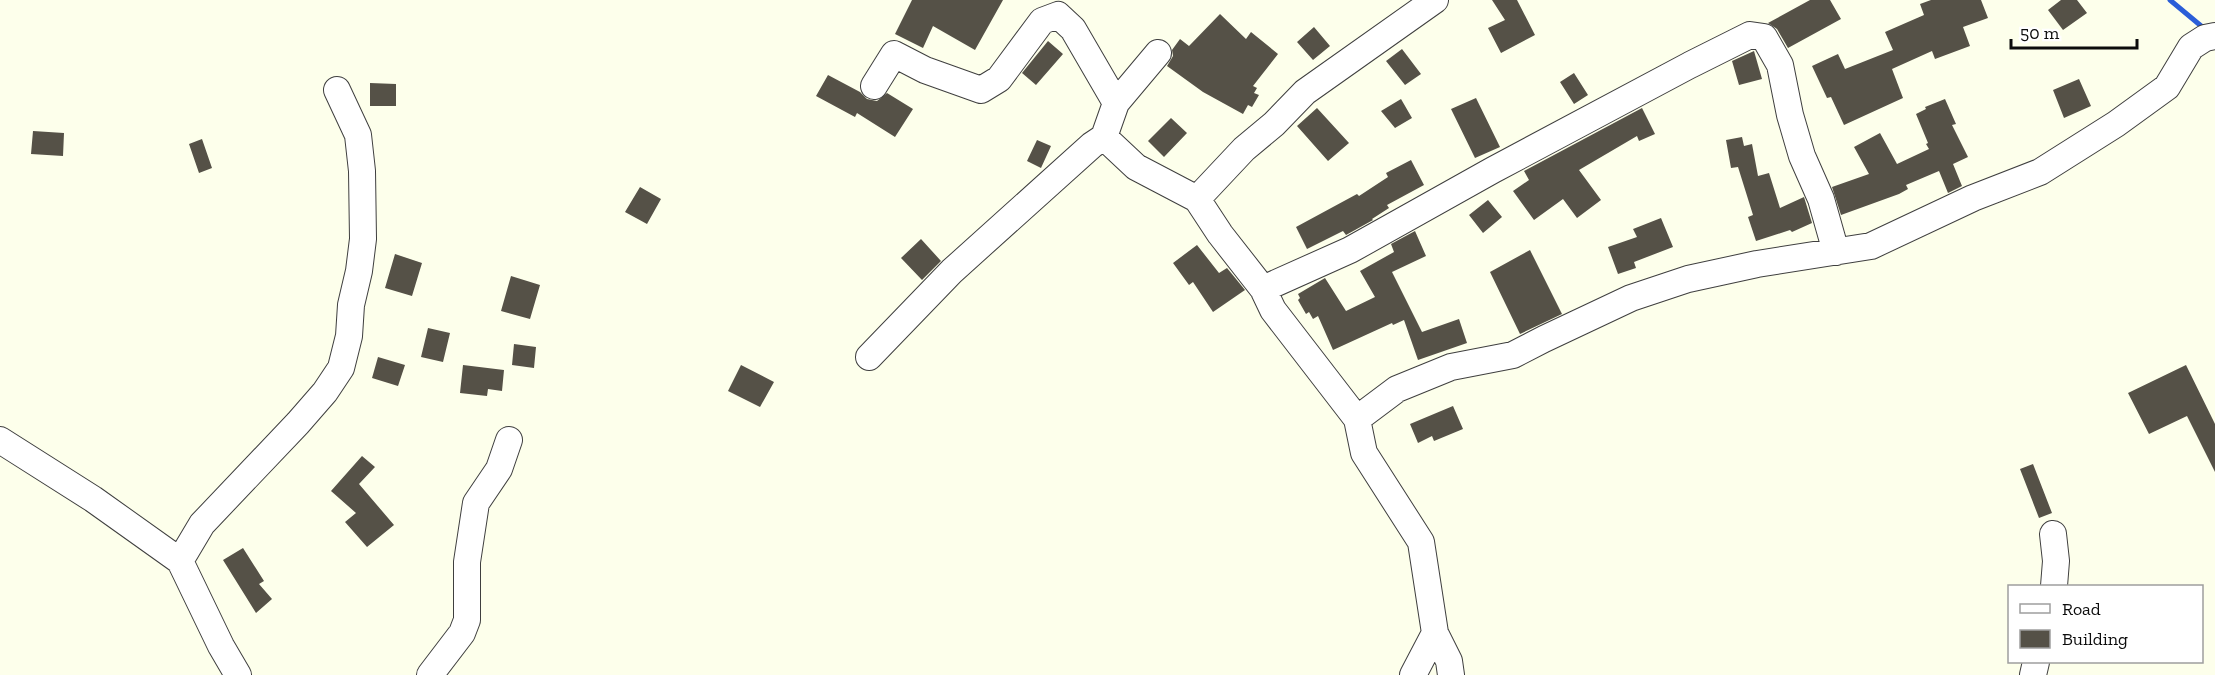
<svg xmlns="http://www.w3.org/2000/svg" width="2215" height="675" viewBox="0 0 2215 675" font-family="'Zilla Slab',serif">
	<style>
		.lines { fill: none; stroke-linecap: round; stroke-linejoin: round }
		.stream { stroke: #2b5ed8; stroke-width: 5 }
		.building { fill: #555147 }
		.minor-casing { stroke: #3f3f3f; stroke-width: 28 }
		.minor { stroke: #fff; stroke-width: 26 }
	</style>
	<rect width="100%" height="100%" fill="#fdffeb"/>
	<g class="lines">
		<path class="stream" d="M2170 0 2206 30"/>
	</g>
	<path class="building" d="M912 0H1003L975 50 933 26 923 48 895 34Z
		M1492 0H1517L1535 35 1501 53 1488 28 1505 20Z
		M1810 0H1830L1841 19 1788 48 1777 29 1768 23Z
		M1931 0H1981L1988 18 1963 27 1970 46 1935 59 1932 51 1892 69 1903 98 1844 125 1831 97 1827 98 1812 66 1838 54 1845 69 1893 50 1885 32 1924 15 1920 4Z
		M2061 0H2077L2087 13 2063 30 2048 10Z
		M1220 14 1246 39 1251 32 1278 54 1253 86 1257 88 1254 93 1259 95 1252 107 1248 105 1243 114 1203 92 1167 66 1173 56 1172 50 1180 39 1189 46Z
		M1314 27 1330 46 1313 60 1297 42Z
		M1048 41 1063 54 1036 85 1022 73Z
		M1402 49 1421 74 1405 85 1386 61Z
		M1754 51 1762 79 1739 85 1732 61Z
		M1574 73 1588 95 1574 104 1560 82Z
		M828 75 860 92 867 99 877 101 887 93 913 109 895 137 857 113 855 117 816 96Z
		M2079 79 2091 106 2064 118 2053 90Z
		M370 83 396 84V106H370Z
		M1476 98 1500 147 1475 158 1451 109Z
		M1401 99 1412 118 1395 128 1381 111Z
		M1945 99 1956 124 1952 125 1968 157 1953 164 1962 186 1948 193 1939 171 1906 185 1908 189 1899 194 1841 215 1832 187 1869 174 1854 147 1880 133 1897 164 1929 149 1926 144 1928 143 1916 114 1926 109 1925 107Z
		M1317 108 1349 143 1328 161 1297 126Z
		M1642 108 1655 134 1639 141 1637 136 1579 170 1601 200 1577 218 1563 199 1534 220 1513 191 1529 180 1524 171Z
		M1171 118 1187 133 1164 157 1148 141Z
		M33 131 64 133 63 156 31 154Z
		M1742 137 1744 146 1752 144 1758 176 1769 173 1780 208 1804 197 1812 223 1792 232 1790 230 1756 241 1748 217 1753 215 1738 167 1731 168 1726 140Z
		M202 139 212 168 199 173 189 144Z
		M1037 140 1051 146 1041 168 1027 161Z
		M1411 160 1424 185 1387 205 1389 208 1372 219 1373 220 1346 235 1343 231 1307 249 1296 227 1357 194 1359 196 1388 177 1386 173Z
		M640 187 661 199 647 224 625 212Z
		M1488 200 1502 217 1483 233 1469 215Z
		M1661 218 1673 247 1634 262 1636 268 1618 274 1608 247 1637 237 1633 229Z
		M1415 231 1426 256 1392 272 1422 332 1459 319 1467 343 1418 360 1404 320 1393 325 1392 323 1333 350 1318 316 1313 319 1309 312 1306 314 1298 300 1300 298 1298 294 1325 278 1346 311 1375 297 1360 271 1394 252 1391 244Z
		M921 239 941 261 922 280 901 258Z
		M1197 245 1219 273 1227 268 1245 290 1213 312 1193 282 1189 285 1173 263Z
		M1530 250 1562 314 1520 334 1490 272Z
		M395 254 422 263 412 296 385 288Z
		M511 276 540 285 530 319 501 311Z
		M428 328 450 333 443 362 421 357Z
		M514 344 536 347 534 368 512 365Z
		M378 357 405 365 398 386 372 378Z
		M463 365 504 370 502 391 488 389 487 396 460 393Z
		M741 365 774 382 760 407 728 391Z
		M2186 365 2215 424V472L2187 416 2149 434 2128 393Z
		M1453 406 1463 429 1434 441 1432 436 1418 443 1410 424Z
		M362 456 375 467 359 484 394 525 367 547 345 522 356 513 331 491Z
		M2033 464 2052 513 2039 518 2020 469Z
		M243 548 264 581 259 584 272 599 256 613 223 560Z"/>
	<g class="lines">
		<g class="minor-casing">
			<path id="minor" d="M1158 53 1116 103 1104 137 1136 167 1197 199 1220 234 1263 289
				M874 86 894 54 925 70 981 90 999 79 1042 21 1058 15 1073 29 1116 103
				M1197 199 1244 149 1274 124 1305 92 1435 0
				M869 357 952 271 1092 145 1104 137
				M1357 419 1273 310 1263 289 1350 250 1493 170 1690 65 1750 35 1764 37 1780 65 1790 115 1802 156 1821 199 1836 252
				M0 440 93 499 180 561 221 646 238 675
				M2053 534 2056 561 2054 586
				M180 561 202 524 298 423 325 392 341 368 349 336 351 305 359 271 363 239 362 171 358 135 337 90
				M1435 633 1449 661 1451 675
				M430 675 462 633 467 620V562L476 503 499 469 509 440
				M1413 675 1435 633 1421 542 1364 453 1357 419 1397 389 1451 367 1513 355 1544 339 1631 298 1688 279 1757 264 1871 246 1973 198 2040 172 2116 124 2167 87 2191 47 2205 38 2215 36
				M2033 675 2036 662"/>
		</g>
		<use href="#minor" class="minor"/>
	</g>
	<rect x="2008" y="585" width="195" height="78" fill="#ffffff" stroke="#9e9e9e" stroke-width="1.5"/>
	<rect x="2020" y="604" width="30" height="9" fill="#ffffff" stroke="#9e9e9e" stroke-width="1.5"/>
	<text x="2062" y="615" font-size="18" fill="#0c0c0c">Road</text>
	<rect x="2020" y="630" width="30" height="18" fill="#555147" stroke="#9e9e9e" stroke-width="1.5"/>
	<text x="2062" y="645" font-size="18" fill="#0c0c0c">Building</text>
	<path d="M2011 39v9h126v-9" fill="none" stroke="#0c0c0c" stroke-width="3"/>
	<text x="2020" y="39" font-size="18" fill="#0c0c0c" stroke="#ffffff" stroke-width="4.5" paint-order="stroke">50 m</text>
</svg>
